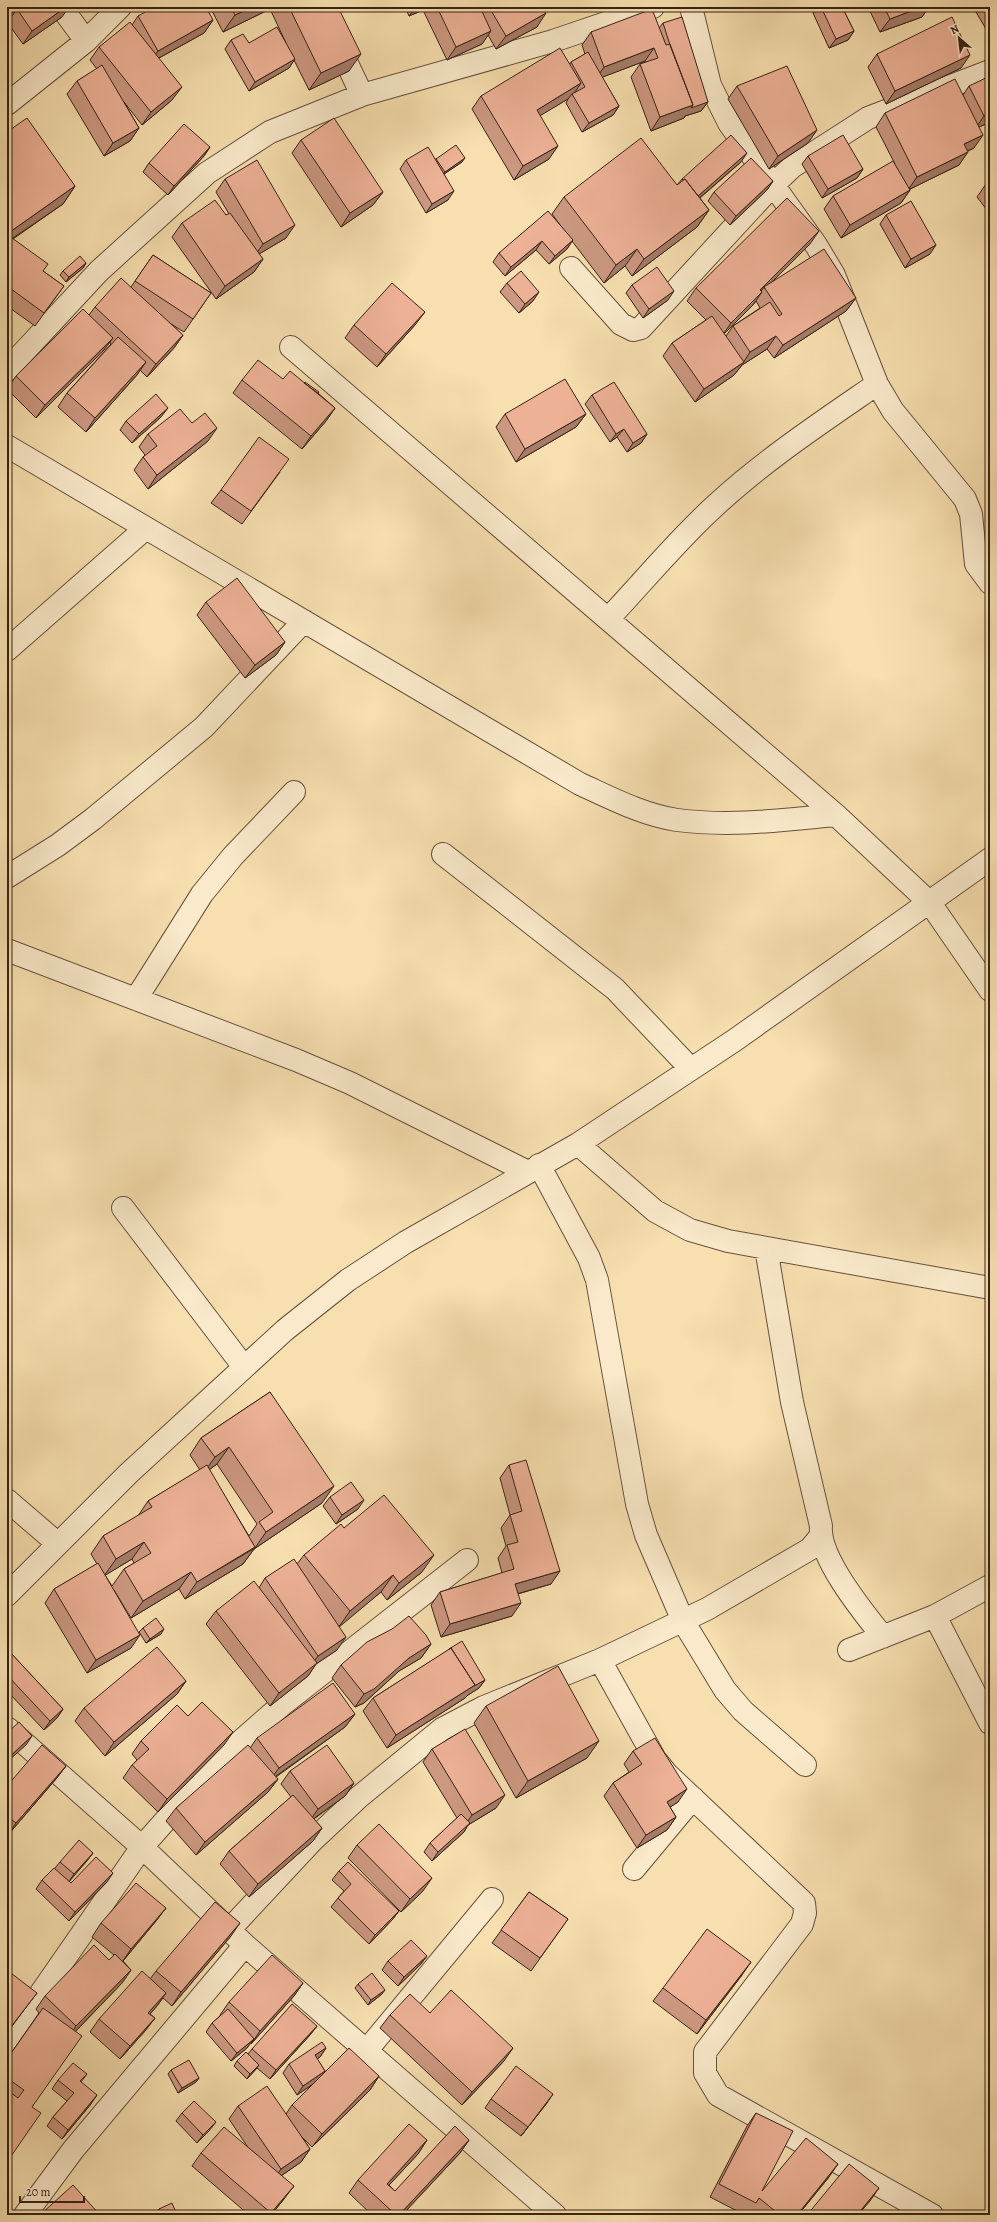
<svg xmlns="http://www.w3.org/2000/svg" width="997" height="2222" viewBox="0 0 997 2222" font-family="Alegreya,serif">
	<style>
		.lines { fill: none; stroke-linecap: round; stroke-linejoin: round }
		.minor-casing { stroke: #67513c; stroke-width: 24 }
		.minor { stroke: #faeacb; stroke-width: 22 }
		.wall { fill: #cc9881; stroke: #372215; fill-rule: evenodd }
		.shaded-wall { fill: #a67c69; stroke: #372215 }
		.building { fill: #edb196; stroke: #372215 }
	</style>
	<rect width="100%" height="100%" fill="#f7dfaf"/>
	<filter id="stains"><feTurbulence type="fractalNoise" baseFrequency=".005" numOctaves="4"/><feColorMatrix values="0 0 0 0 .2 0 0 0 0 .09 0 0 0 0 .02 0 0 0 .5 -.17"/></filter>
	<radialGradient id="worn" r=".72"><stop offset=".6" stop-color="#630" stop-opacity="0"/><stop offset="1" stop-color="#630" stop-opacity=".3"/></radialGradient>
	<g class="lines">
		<g class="minor-casing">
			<path id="minor" d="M61 7 86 41
				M320 7 362 95
				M691 7 710 85 729 123 816 245 834 275 877 384 893 411 965 499 971 514 976 564 990 583
				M7 104 86 41 120 7
				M571 268 621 324 633 330 641 328 772 186 792 167 868 118 990 71
				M291 347 836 815 930 903 990 990
				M7 370 99 271 207 173 270 132 362 95 553 41 653 7
				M7 446 580 784C611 798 643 815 677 820 731 827 783 820 836 815
				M608 619C644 581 678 539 717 504 766 459 822 422 877 384
				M7 650 146 528
				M443 854 615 989 691 1069
				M7 877 58 845 93 819 204 727 304 621
				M7 950 296 1060 350 1083 528 1172
				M136 999 202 894 233 856 294 792
				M578 1144 655 1211 690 1230 728 1241 990 1288
				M539 1165 589 1258 597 1280 637 1504 646 1535 683 1621 725 1690 743 1711 805 1765
				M123 1208 244 1367
				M766 1248 792 1402 821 1526C818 1557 863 1612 883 1637
				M7 1500 57 1543
				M7 1595 129 1473 285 1330 348 1280 406 1242 578 1144 735 1040 990 859
				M935 1616 990 1723
				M849 1650 935 1616 990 1586
				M600 1660 655 1759 667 1774 804 1903 805 1913 802 1924 705 2052V2073L718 2095 932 2215
				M7 1728 142 1847 245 1945 555 2215
				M634 1869 693 1798
				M229 1930 312 1841 359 1797 442 1729 484 1707 600 1660 707 1609 810 1549 820 1537
				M7 2042 142 1847 217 1762 283 1704 467 1560
				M367 2050 492 1899
				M25 2215 73 2150 245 1945"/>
		</g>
		<use href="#minor" class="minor"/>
	</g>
	<path class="wall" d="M7 7 62 17 23 44 7 22V23Z
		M210 7H338L349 71 309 90 294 60 289 68 249 91 225 49 231 40 249 43H286L270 9 223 32Z
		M405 7H542L537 27 496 49 488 35 482 44 447 60 423 10 409 16Z
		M817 7H842L854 31 848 40 829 48 813 13Z
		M868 7H929L922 17 880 32Z
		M980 7H990V36L976 12Z
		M138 16 213 20 204 33 159 58 172 100 142 125 124 102 139 128 130 141 104 156 67 94 77 81 97 69 90 60 99 47 132 25Z
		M663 23 708 102 701 111 685 116 684 118 651 131 631 77 640 64 645 62V61L602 77 619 106 613 115 582 132 566 103 568 99 540 115 549 159 514 180 472 109 481 96 570 64 571 62 585 54 582 45 591 32 659 28Z
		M877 54 961 68 886 104 868 67Z
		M737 86 808 143 769 169 728 99Z
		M969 86 990 122 979 127 974 148 968 151 959 165 910 189V190L901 203 841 238 824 209 833 196 895 164 876 127 885 113 963 95Z
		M301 140 383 192 373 205 341 227 292 153Z
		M210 147 204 156 168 195 143 172 149 163Z
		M808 156 863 169 857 178 822 198 802 164Z
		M436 159 462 162 444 174 448 200 426 213 400 169 406 160Z
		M741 162 700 198 709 210 697 227 632 276 625 266 604 283 572 241 567 249 549 264 536 250 505 276 493 262 499 253 563 229 552 214 564 197 677 185 682 179Z
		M225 179 286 238 259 254 263 259 254 272 216 299 172 237 182 223 226 215 229 214 216 192Z
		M773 181 767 190 730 225 708 201 714 192Z
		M990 181V214L977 197 986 184Z
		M75 186 63 204 13 239 43 271 64 286 35 326 7 306V245L11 240Z
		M886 215 930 254 905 268 880 224Z
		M810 244 773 281 856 298 846 311 774 358 767 349 742 365 734 375 695 402 663 356 672 343 706 320 687 301 696 288ZM756 301 760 308 733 326 726 336 724 334 753 305Z
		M153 255 211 293 184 332 171 324 183 335 174 348 147 377 140 370 137 375 86 432 58 407 67 393 111 344 110 342 103 351 36 418 7 389 16 376 89 315 95 307 131 287Z
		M86 263 83 268 66 282 60 275 63 271Z
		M507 283 533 301 519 313 500 292Z
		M632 285 668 300 643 318 626 293Z
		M354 325H415L377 367 345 338Z
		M283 379 318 393 335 408 326 421 302 449 233 393 242 380Z
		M592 395 647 434 641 443 627 452 617 437 610 442 585 404Z
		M505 414H586L576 427 516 462 496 427Z
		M161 417 132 443 120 430 126 421Z
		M192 423 208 441 148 489 134 470 143 457 145 455 139 447 148 434Z
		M280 472 242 524 211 503 221 490Z
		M206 602 285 642 276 655 245 678 197 615Z
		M270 1392 322 1503 254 1549 243 1564 185 1599 179 1589 131 1618 114 1590 131 1648 87 1673 45 1603 54 1589 97 1564 91 1554 103 1536 138 1516 148 1501 200 1470 190 1455 201 1438ZM217 1464 257 1524 249 1536 209 1470ZM132 1559 134 1563 124 1569 112 1586 105 1575Z
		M509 1465 551 1584 518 1594 512 1616 441 1637 431 1605 440 1592 502 1573 498 1558 506 1546 501 1528 510 1515 500 1478Z
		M330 1497 358 1509 336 1524 323 1506Z
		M344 1528 422 1572 387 1600 381 1592 339 1626 337 1650 316 1664 308 1676 270 1706 206 1624 216 1611 259 1588 265 1578 297 1564 304 1555Z
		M143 1628 161 1634 146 1643 139 1632Z
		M431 1644 421 1658 399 1671 364 1703 355 1707 332 1678 341 1665Z
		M7 1649 63 1709 57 1718 44 1730 7 1691Z
		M449 1649 485 1680 479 1688 468 1695 465 1698 387 1748 363 1711 373 1698 447 1651Z
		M186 1681 177 1694 105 1756 75 1721 84 1708Z
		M486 1706 587 1758 516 1798 474 1723Z
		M355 1714 345 1727 276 1777 278 1779 268 1792 196 1855 166 1821 176 1808 250 1748 257 1738Z
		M188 1716 224 1745 158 1812 123 1778 132 1765 137 1760 132 1754 141 1741Z
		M432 1749 496 1808 468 1825 464 1832 432 1861 424 1852 430 1843 457 1818 423 1762Z
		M633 1751 678 1802 670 1807 676 1817 667 1830 637 1848 604 1796 613 1783 629 1772 624 1764Z
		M66 1766 56 1779 7 1836V1786Z
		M290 1771 354 1783 345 1796 314 1819 322 1828 313 1841 249 1897 220 1864 229 1851 291 1797 281 1784Z
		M357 1845 423 1891 401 1912 348 1858Z
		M93 1853 86 1862 69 1881 71 1883 107 1882 69 1921 36 1889 42 1880 55 1868 60 1862Z
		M339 1871 399 1911 392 1920 369 1944 331 1907 338 1898 344 1891 332 1880Z
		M529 1892 568 1919 531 1971 492 1943Z
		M166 1908 156 1921 123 1961 131 1970 122 1983 76 2031 32 2107 7 2162V2059L39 2013 36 2009 45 1996 109 1960 114 1955 92 1937 101 1923Z
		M231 1936 172 2006 163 1998 157 2006 150 2014 155 2018 145 2031 120 2059 90 2032 99 2019 150 1979 156 1971Z
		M427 1956 420 1965 398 1986 382 1970 388 1961Z
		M742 1975 697 2034 653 2001 663 1988Z
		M303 1983 294 1996 251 2044 250 2043 247 2048 231 2061 206 2032 212 2023 220 2016V2015L229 2002Z
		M358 1984 382 1994 368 2005 355 1988Z
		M430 2013 504 2061 462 2105 380 2028 390 2015Z
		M317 2026 310 2035 270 2079 257 2068 247 2079 234 2066 237 2061 248 2054 252 2049Z
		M326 2048 320 2057 317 2059 325 2071 323 2074 379 2076 370 2090 312 2147 302 2137 310 2149 301 2162 281 2176 284 2199 271 2215H249L192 2166 201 2153 249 2149 229 2119 238 2106 286 2114 292 2105 313 2084 297 2095 283 2073 289 2064Z
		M171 2070 199 2078 196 2082 178 2093 168 2074Z
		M87 2074 81 2082 91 2104 62 2139 47 2126 53 2117 67 2101 52 2089 58 2080Z
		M491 2099 547 2103 521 2136 485 2108Z
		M182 2113 209 2131 197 2143 176 2121Z
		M756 2113 762 2191 829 2177 798 2215H755L750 2211 747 2215H745L710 2197 747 2126Z
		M427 2140 418 2154 389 2185 395 2191 469 2140 460 2153 402 2215H372L349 2193 358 2180Z
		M159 2209 177 2215H157L156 2213Z"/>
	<path class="shaded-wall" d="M66 7H69L62 17 23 44 32 31Z
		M252 7H271L270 9 223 32 235 15Z
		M416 7H425L423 10 409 16Z
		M922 7H929L922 17 880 32 890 19Z
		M17 9 7 23V17L8 15Z
		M546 13 537 27 496 49 506 36Z
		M213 20 204 33 148 64 158 51Z
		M491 31 482 44 447 60 456 47Z
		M854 31 848 40 829 48 836 39Z
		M654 48 645 61 595 80 604 67Z
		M361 54 349 71 309 90 321 73Z
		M970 55 961 68 886 104 895 91Z
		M295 59 289 68 249 91 255 82Z
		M581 83 573 95 572 94 568 99 528 123 537 110Z
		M182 87 172 100 142 125 151 112Z
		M708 102 701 111 685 116 684 118 651 131 660 117 693 105Z
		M619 106 613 115 582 132 589 123Z
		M990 113V122L975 129 984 116Z
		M139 128 130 141 104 156 113 143Z
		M817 130 808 143 769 169 778 156Z
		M983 135 974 148 955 157 964 144Z
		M558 146 549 159 514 180 523 166Z
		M210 147 204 156 168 195 174 186Z
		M968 152 959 165 908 190 917 177Z
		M747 153 741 162 691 205 698 196Z
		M465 158 462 162 441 176 445 172Z
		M863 169 857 178 822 198 828 189Z
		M773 181 767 190 730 225 736 216Z
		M75 186 63 204 7 242V234Z
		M910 190 901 203 841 238 850 225Z
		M454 191 448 200 426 213 432 204Z
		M383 192 373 205 341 227 350 213Z
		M709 210 697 227 632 276 644 259Z
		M295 225 286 238 254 257 263 244Z
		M819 231 810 244 765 289 764 287 757 297 760 290Z
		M573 240 567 249 549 264 555 256Z
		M542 241 536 250 505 276 511 267Z
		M936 245 930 254 905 268 911 259Z
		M637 249 625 266 604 283 616 265Z
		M263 259 254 272 216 299 225 286Z
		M86 263 83 268 66 282 69 277Z
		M674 291 668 300 643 318 649 309Z
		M539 292 533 301 519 313 525 304Z
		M762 292 753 305 722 336 731 323Z
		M856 298 846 311 774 358 783 345Z
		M425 312 415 325 377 367 386 354Z
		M183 335 174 348 147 377 156 364Z
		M776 336 767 349 742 365 734 375 695 402 704 389 743 363 750 352Z
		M113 338 103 351 36 418 45 405Z
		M146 362 137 375 86 432 95 418Z
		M168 408 161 417 132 443 139 434Z
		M335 408 326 421 302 449 311 436Z
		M586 414 576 427 516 462 525 449Z
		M217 428 208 441 148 489 157 475Z
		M624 429 617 437 610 442 616 434Z
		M647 434 641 443 627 452 633 443Z
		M285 642 276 655 245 678 255 665Z
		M229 1447 217 1464 203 1474 215 1457Z
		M334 1486 322 1503 254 1549 243 1564 185 1599 197 1582 255 1548 266 1532Z
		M364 1500 358 1509 336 1524 342 1515Z
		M144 1542 132 1559 104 1576 116 1559Z
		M434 1555 422 1572 387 1600 399 1583Z
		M560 1571 551 1584 506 1597 515 1584Z
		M191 1572 179 1589 131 1618 143 1601Z
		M393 1575 381 1592 338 1628 350 1611Z
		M521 1603 512 1616 441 1637 450 1624Z
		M164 1629 161 1634 146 1643 150 1639Z
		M140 1635 131 1648 87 1673 96 1660Z
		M346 1637 337 1650 316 1664 308 1676 270 1706 279 1693 308 1669 318 1656Z
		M431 1644 421 1658 399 1671 364 1703 355 1707 364 1694 409 1658Z
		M485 1680 479 1688 468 1695 465 1698 387 1748 396 1735 475 1685Z
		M186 1681 177 1694 105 1756 114 1742Z
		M63 1709 57 1718 44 1730 50 1721Z
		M355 1714 345 1727 269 1781 279 1768Z
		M233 1732 224 1745 158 1812 167 1799Z
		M32 1736 26 1745 7 1762V1759Z
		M599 1741 587 1758 516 1798 528 1781Z
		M66 1766 56 1779 7 1836 16 1823Z
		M278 1779 268 1792 196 1855 205 1842Z
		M354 1783 345 1796 309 1822 318 1809Z
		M687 1789 678 1802 658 1815 667 1802Z
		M505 1795 496 1808 468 1825 464 1832 432 1861 438 1852 463 1828 472 1815Z
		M676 1817 667 1830 637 1848 646 1835Z
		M322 1828 313 1841 249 1897 258 1884Z
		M93 1853 86 1862 68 1883 74 1874Z
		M113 1873 107 1882 69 1921 75 1912Z
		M432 1878 423 1891 401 1912 410 1899Z
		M166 1908 156 1921 122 1962 131 1949Z
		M399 1911 392 1920 369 1944 375 1935Z
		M240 1923 231 1936 172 2006 181 1992Z
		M427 1956 420 1965 398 1986 404 1977Z
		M751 1962 742 1975 697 2034 706 2020Z
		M131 1970 122 1983 67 2040 76 2026Z
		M303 1983 294 1996 251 2044 260 2031Z
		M385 1990 382 1994 368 2005 371 2000Z
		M37 1993 27 2006 7 2033V2032Z
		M166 1993 157 2006 139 2026 148 2013Z
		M155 2018 145 2031 120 2059 130 2046Z
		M317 2026 310 2035 270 2079 276 2070Z
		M254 2039 247 2048 231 2061 237 2053Z
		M326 2048 320 2057 309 2064 315 2055Z
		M513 2048 504 2061 462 2105 472 2092Z
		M259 2065 256 2069 247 2079 250 2074Z
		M325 2071 319 2080 297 2095 303 2086Z
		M379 2076 370 2090 312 2147 322 2134Z
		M199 2078 196 2082 178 2093 182 2088Z
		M553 2094 547 2103 521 2136 528 2127Z
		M97 2095 91 2104 62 2139 68 2130Z
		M216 2122 209 2131 197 2143 203 2135Z
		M427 2140 418 2154 378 2197 387 2184Z
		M469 2140 460 2153 402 2215H399Z
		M310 2149 301 2162 272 2182 281 2169Z
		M838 2164 829 2177 798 2215H797Z
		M294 2186 284 2199 271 2215H269Z
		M879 2188 870 2201 858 2215H857Z"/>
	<path class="building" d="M7 7H66L32 31 17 9 8 15 7 13Z
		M154 7H206L213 20 158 51 138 16Z
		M231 7H252L235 15Z
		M289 7H338L361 54 321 73Z
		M437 7H480L491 31 456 47Z
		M489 7H542L546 13 506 36Z
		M821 7H842L854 31 836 39Z
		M884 7H922L890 19Z
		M652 9 666 45 670 44 693 105 660 117 640 64 658 58 654 48 604 67 591 32Z
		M682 17 708 102 691 108 693 105 671 48 663 23Z
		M952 17 970 55 895 91 877 54Z
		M130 22 182 87 151 112 99 47Z
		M277 27 295 59 255 82 231 40 243 34 249 43Z
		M560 48 581 83 537 110 558 146 523 166 481 96Z
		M588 52 619 106 589 123 572 94 585 87 571 62Z
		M102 65 139 128 113 143 77 81Z
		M787 66 817 130 778 156 737 86Z
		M990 76V113L984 116 969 86Z
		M955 79 983 135 964 144 968 152 917 177 885 113Z
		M27 118 75 186 7 234V132Z
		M334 118 383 192 350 213 301 140Z
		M184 124 210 147 174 186 149 163Z
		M731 135 747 153 698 196 685 179 683 180 682 179Z
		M843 135 863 169 828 189 808 156Z
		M641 138 677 185 685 179 709 210 644 259 637 249 616 265 564 197Z
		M456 145 465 158 445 172 436 159Z
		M428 147 454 191 432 204 406 160Z
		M751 158 773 181 736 216 714 192Z
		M257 160 295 225 263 244 225 179Z
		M893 161 910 190 850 225 833 196Z
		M990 181V189L986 184Z
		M787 198 819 231 760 290 762 292 731 323 696 288Z
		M215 200 226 215 230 213 263 259 225 286 182 223Z
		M911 201 936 245 911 259 886 215Z
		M548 211 573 240 555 256 542 241 511 267 499 253Z
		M12 238 48 264 43 271 64 286 44 313 7 286V245Z
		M824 249 856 298 783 345 776 336 750 352 733 326 770 302 779 316 782 314 764 287Z
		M153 255 211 293 193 319 135 281Z
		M80 256 86 263 69 277 63 271Z
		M657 267 674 291 649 309 632 285Z
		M521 271 539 292 525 304 507 283Z
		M121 278 183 335 156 364 95 307Z
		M392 283 425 312 386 354 354 325Z
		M83 309 113 338 45 405 16 376Z
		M712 316 744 362 704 389 672 343Z
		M118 337 146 362 95 418 67 393Z
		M258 360 283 379 290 371 335 408 311 436 242 380Z
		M565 379 586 414 525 449 505 414Z
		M305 382 319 392 318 393 304 383Z
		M614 382 647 434 633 443 624 429 616 434 592 395Z
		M156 394 168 408 139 434 126 421Z
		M180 409 192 423 205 413 217 428 157 475 143 457 157 446 148 434Z
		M259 437 289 459 251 511 221 490Z
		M237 578 285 642 255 665 206 602Z
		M270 1392 334 1486 266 1532 259 1522 273 1512 229 1447 215 1457 201 1438Z
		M526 1460 560 1571 515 1584 521 1603 450 1624 440 1592 514 1569 507 1545 518 1542 510 1515 522 1511 509 1465Z
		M207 1465 255 1547 197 1582 191 1572 143 1601 124 1569 151 1553 144 1542 116 1559 103 1536 152 1507 148 1501Z
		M351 1482 364 1500 342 1515 330 1497Z
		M384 1495 434 1555 399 1583 393 1575 350 1611 304 1555 341 1524 344 1528Z
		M294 1559 346 1637 318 1656 265 1578Z
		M98 1563 140 1635 96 1660 54 1589Z
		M254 1581 317 1663 279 1693 216 1611Z
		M409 1616 426 1635 431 1644 409 1658 374 1689 364 1694 341 1665 367 1642 392 1629Z
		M156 1618 164 1629 150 1639 143 1628Z
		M462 1641 485 1680 474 1686 475 1685 451 1648 449 1649Z
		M157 1647 186 1681 114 1742 84 1708Z
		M451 1648 475 1685 396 1735 373 1698Z
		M7 1649 63 1709 50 1721 7 1675Z
		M558 1666 599 1741 528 1781 486 1706Z
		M333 1683 355 1714 279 1768 257 1738Z
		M202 1702 233 1732 167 1799 132 1765 149 1749 141 1741 177 1705 188 1716Z
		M19 1722 32 1736 7 1759V1733Z
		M465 1729 505 1795 472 1815 432 1749Z
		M655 1738 687 1789 667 1802 676 1817 646 1835 613 1783 642 1764 633 1751Z
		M42 1745 66 1766 16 1823 7 1816V1786Z
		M248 1745 278 1779 205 1842 176 1808Z
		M327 1745 354 1783 318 1809 290 1771Z
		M293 1795 322 1828 258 1884 229 1851Z
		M461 1814 470 1823 438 1852 430 1843Z
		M379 1824 432 1878 410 1899 357 1845Z
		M79 1840 93 1853 74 1874 60 1862Z
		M96 1857 113 1873 75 1912 42 1880 54 1868 71 1883Z
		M348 1862 399 1911 375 1935 338 1898 351 1884 339 1871Z
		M136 1883 166 1908 131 1949 101 1923Z
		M529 1892 568 1919 540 1958 501 1930Z
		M215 1902 240 1923 181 1992 156 1971Z
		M707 1929 751 1962 706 2020 663 1988Z
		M411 1940 427 1956 404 1977 388 1961Z
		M94 1945 109 1960 115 1954 131 1970 76 2026 45 1996Z
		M272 1955 303 1983 260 2031 229 2002Z
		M7 1970 37 1993 7 2032Z
		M142 1971 166 1993 148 2013 155 2018 130 2046 99 2019Z
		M372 1973 385 1990 371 2000 358 1984Z
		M451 1990 513 2048 472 2092 390 2015 410 1994 430 2013Z
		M292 2004 317 2026 276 2070 252 2049Z
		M43 2008 82 2036 32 2107 41 2113 7 2162V2090L18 2098 24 2090 7 2078V2059Z
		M228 2009 254 2039 237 2053 212 2023Z
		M322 2042 326 2048 315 2055 325 2071 303 2086 289 2064Z
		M349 2048 379 2076 322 2134 292 2105Z
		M246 2052 259 2065 250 2074 237 2061Z
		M189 2060 199 2078 182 2088 171 2070Z
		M73 2063 87 2074 80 2081 97 2095 68 2130 53 2117 74 2093 58 2080Z
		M516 2066 553 2094 528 2127 491 2099Z
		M267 2086 310 2149 281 2169 238 2106Z
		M194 2101 216 2122 203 2135 182 2113Z
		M756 2113 793 2131 762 2191 806 2138 838 2164 797 2215H780L759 2198 756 2203 719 2184Z
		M409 2124 427 2140 387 2184 395 2191 455 2126 469 2140 399 2215H396L358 2180Z
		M224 2127 294 2186 271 2213 201 2153Z
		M849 2164 879 2188 857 2215H807Z
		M73 2185 100 2215H40Z
		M172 2203 177 2215H162L159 2209Z"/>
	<rect width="997" height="2222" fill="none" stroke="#f7dfaf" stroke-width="24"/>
	<rect x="8" y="8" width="981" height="2206" fill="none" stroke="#372215" stroke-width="2"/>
	<rect x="12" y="12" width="973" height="2198" fill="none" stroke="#372215"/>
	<g transform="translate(959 38) rotate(332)" stroke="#faeacb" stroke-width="3" paint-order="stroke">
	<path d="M0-3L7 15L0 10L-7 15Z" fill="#372215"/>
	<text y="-6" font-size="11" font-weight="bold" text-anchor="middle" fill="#372215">N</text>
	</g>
	<path d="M20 2196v6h64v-6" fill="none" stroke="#372215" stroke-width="2"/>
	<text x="26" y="2196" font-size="12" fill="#372215" stroke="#faeacb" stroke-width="3" paint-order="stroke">20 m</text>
	<rect width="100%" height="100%" filter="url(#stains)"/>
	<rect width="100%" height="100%" fill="url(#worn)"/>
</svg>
